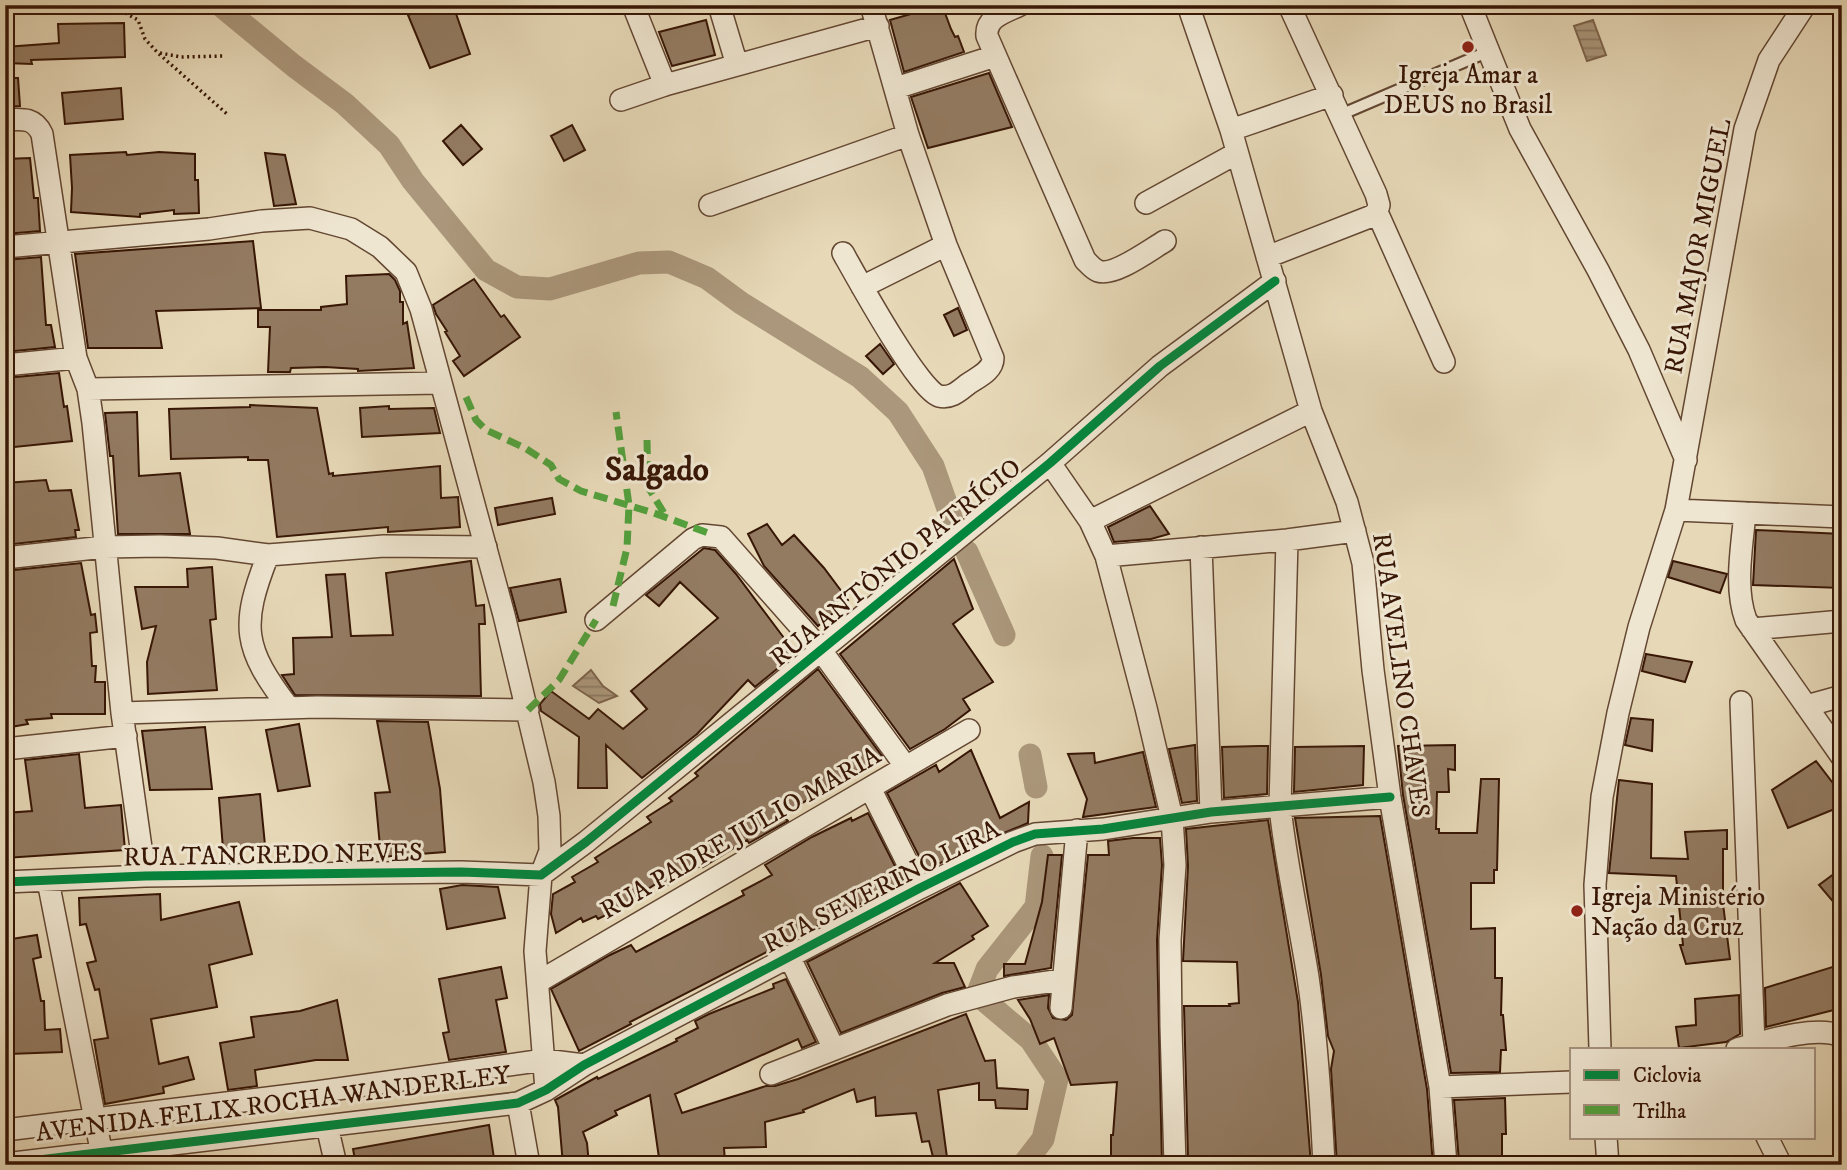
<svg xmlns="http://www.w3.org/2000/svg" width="1847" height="1170" viewBox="0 0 1847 1170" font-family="'IM FELL DW Pica',serif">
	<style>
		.water { fill: url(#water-rules); stroke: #7d634c; stroke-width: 2 }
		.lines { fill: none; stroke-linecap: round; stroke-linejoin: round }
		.canal { stroke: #ab977b; stroke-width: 23 }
		.building { fill: #937b62; stroke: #371605; stroke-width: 2 }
		.service-casing { stroke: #634732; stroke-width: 14 }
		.minor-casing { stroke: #634732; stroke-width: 24 }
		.path { stroke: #371605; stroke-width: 3.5; stroke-dasharray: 2 3.5; stroke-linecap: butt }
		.service { stroke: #efe6d1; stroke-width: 10 }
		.minor { stroke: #efe6d1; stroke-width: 21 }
		.quiet { stroke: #53a13d; stroke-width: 7; stroke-dasharray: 14 7; stroke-linecap: butt }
		.cycleway-casing { stroke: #efe6d1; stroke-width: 13 }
		.cycleway { stroke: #00873e; stroke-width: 9 }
		.poi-dot { fill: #8f2418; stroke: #efe6d1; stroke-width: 2.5 }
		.labels { text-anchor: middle; stroke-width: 6; stroke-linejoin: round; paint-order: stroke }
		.poi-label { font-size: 26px; fill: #371605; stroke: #efe6d1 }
		.street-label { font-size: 26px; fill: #371605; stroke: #efe6d1 }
		.district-label { font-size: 33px; font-weight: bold; fill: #371605; stroke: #efe6d1 }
	</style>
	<defs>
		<pattern id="water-rules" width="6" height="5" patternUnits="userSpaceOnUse" patternTransform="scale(1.75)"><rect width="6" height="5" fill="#ab977b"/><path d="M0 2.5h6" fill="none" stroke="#8c7a63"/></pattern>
	</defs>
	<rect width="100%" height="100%" fill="#e7d9b8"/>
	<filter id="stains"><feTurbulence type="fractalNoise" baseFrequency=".00286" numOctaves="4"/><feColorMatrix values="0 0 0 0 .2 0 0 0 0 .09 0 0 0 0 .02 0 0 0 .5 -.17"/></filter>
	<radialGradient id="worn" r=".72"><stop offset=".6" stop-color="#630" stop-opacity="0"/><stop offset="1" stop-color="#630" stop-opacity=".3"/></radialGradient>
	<path class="water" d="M1593 20 1606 55 1587 61 1574 26Z
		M591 670 603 686 617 696 599 703 573 686Z"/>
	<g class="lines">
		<path class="canal" d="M220 5 294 66 345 104 389 145 413 181 486 270 517 287 550 289 639 263 669 262 707 278 741 303 860 377 898 412 933 466 952 520
			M967 552 1004 635
			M1030 755 1036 787
			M979 990 987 969 1036 907 1042 856
			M985 1001 1031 1040 1057 1079 1043 1139 1023 1165"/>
	</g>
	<path class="building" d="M436 5H453L470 54 430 68 408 15Z
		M942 5 951 29 955 37 958 36 964 52 904 72 890 20Z
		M706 20 715 55 672 66 659 32Z
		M124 23 125 57 31 60 32 64 5 63V47L59 43 58 24Z
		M989 73 1012 127 928 148 911 97Z
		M5 78H18L20 106 5 107Z
		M121 88 123 119 65 124 62 93Z
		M461 125 482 149 463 165 443 141Z
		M572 125 585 150 564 161 551 136Z
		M126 152 127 155 159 152 195 154V180H198L199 213 174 214V210L140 214V217L71 212 72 188 70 155Z
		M265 153 285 155 296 204 274 206Z
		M30 158 34 198H38L40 231 5 234V159Z
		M253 241 261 308 156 311 162 348H88L75 254Z
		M41 257 46 325H51L55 347 5 352V260Z
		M389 274 395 280 400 291V302H403V324L407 322 414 368 358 371V369L325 367 291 368 290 372H268L270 327H258V310H321V307L347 304 346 276Z
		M474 279 501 317 504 315 520 337 464 376 453 361 460 356 445 332 447 331 436 314 433 305Z
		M958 308 967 330 954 336 944 315Z
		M880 344 894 364 883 374 866 356Z
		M59 373 64 407 67 406 72 441 5 448V378Z
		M250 405 317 408 329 474 333 473V476L440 466 441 498 458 497 460 527 388 532V527L277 537 268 460H248V457L171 459 169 409 250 407Z
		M389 406V409L434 408 440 433 362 437 360 408Z
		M137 412 139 476 180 473 190 534H118L113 456H110L105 413Z
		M46 480 49 491 71 490 79 530H75L76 537 5 545V483Z
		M552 498 555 514 498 525 495 508Z
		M1150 506 1169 534 1151 539 1114 542 1108 527Z
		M767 524 782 545 794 535 824 568 848 600 818 626 764 566 748 534Z
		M1756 530 1842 534V588L1753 585Z
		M704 548 715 550 736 574 793 650 796 648 799 651 755 687 748 680 697 734 642 778 606 745 607 788H578L579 737 541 711 540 704 551 691 589 719 598 709 623 729 647 709 631 691 718 618 680 582 659 606 646 595Z
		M954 559 973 609 953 624 993 682 963 699 970 710 945 729 910 749 840 654Z
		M471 561 476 606 484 605 485 624H479L481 696 295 695 282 675 294 674 293 638 332 637 326 575 345 574 351 636 393 635 386 573Z
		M1673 561 1727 574 1720 593 1668 577Z
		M81 563 91 615 95 614 97 632 90 633 92 666H96L95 682H105V714H51L52 718 26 720 28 724 5 728V571Z
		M212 567 216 619 210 620 217 690 148 694 147 662 156 626 142 629 135 587H188L187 569Z
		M560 579 566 612 519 621 510 588Z
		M1646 654 1692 662 1685 682 1642 671Z
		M818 669 882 756 782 815 788 821 749 843 747 840 703 867 702 865 662 888 659 882 623 905 624 906 598 919 596 916 583 922 581 918 556 933 551 914 553 894 575 882 572 877 598 862 595 858 651 822 647 817 672 801 669 798 698 776 695 773Z
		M1631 718 1653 720 1652 751 1625 745Z
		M377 721 428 722 440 789 445 852 381 857 375 793 390 792Z
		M299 724 310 786 278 791 266 730Z
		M205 727 212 789 150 790 142 731Z
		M1195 745 1197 801 1182 803 1169 749Z
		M1455 745V770L1448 769 1449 792H1437L1436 829H1439V833H1477L1481 779H1499L1497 870H1494V883H1471V929L1495 928V978H1502L1501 1015H1503L1506 1050H1501L1500 1072 1451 1073 1403 795 1398 746Z
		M1259 746H1268L1267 794 1224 798 1222 747Z
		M1364 746 1363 785 1294 792 1295 747Z
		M971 750 1000 818 1029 802 1028 823 987 840 967 844V850L926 870 887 793 936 765 939 772Z
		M1143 752 1156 807 1083 817 1087 799 1068 754 1094 753 1095 763Z
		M79 754 85 808 121 805 125 850 5 858V813L32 811 25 760Z
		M1816 761 1842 795V806L1788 828 1772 790Z
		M1619 780 1652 784 1651 858 1688 859 1685 832 1727 830V849H1723V904L1730 959 1686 964 1680 945H1683L1676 876 1609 873Z
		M260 794 265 845 223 849 219 798Z
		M868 813 903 882 630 1022 631 1024 579 1051 551 989 610 955 631 945 636 952 744 895 742 891 772 875 765 865 812 837 851 818 852 821Z
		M1380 816 1427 1089 1433 1165H1337L1331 1069 1334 1051 1328 1036 1321 975 1295 818Z
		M1268 820 1298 1002 1311 1165H1245V1156L1188 1158 1184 1006H1230L1229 1004 1239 1003 1237 962 1183 961 1188 866 1186 829Z
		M1133 838H1160L1162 865 1157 940 1162 1165H1111V1135H1113L1117 1082 1071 1085 1054 1038 1040 1044 1030 1019 1018 1000 1049 995 1048 1008 1053 1018 1066 1020 1072 1015 1088 855H1109L1108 841Z
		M1048 855H1062L1051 968 1004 976V964H1025L1042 902Z
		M1842 868V912L1819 885Z
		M960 883 988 926 972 936 974 939 935 963H954L965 987 942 993 841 1033 807 962Z
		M462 885 498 887 505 918 447 929 440 889Z
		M160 894 161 920 239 902 252 954 209 965 217 1007 151 1019 159 1064 188 1057 194 1079 163 1087 164 1093 105 1104 94 1040 108 1038 99 989 95 990 87 963 96 961 86 924 80 925 79 898Z
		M37 935 41 957 33 959 41 1001H44L45 1030 60 1029 62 1052 9 1054 5 992V940Z
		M1842 964V1008L1766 1027 1765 988Z
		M501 967 507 998 496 1000 506 1052 449 1060 443 1033 449 1032 439 979Z
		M786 979 816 1042 802 1048 798 1039 675 1094 682 1113 766 1086H775L798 1079 966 1014 985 1061 995 1060 997 1088 1028 1090 1027 1109 996 1108 995 1100H979V1083L938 1090 948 1165H935L929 1141 922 1142 916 1113 876 1116 875 1097 857 1102 854 1089 803 1110 804 1112 765 1122 766 1147 724 1148 725 1161 696 1163V1165H660L650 1095 615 1111 617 1115 583 1132 587 1143 589 1165H563L558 1107 555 1100 597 1077 598 1079 677 1041 676 1039 698 1028 695 1021 709 1014 774 988 773 984Z
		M1739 995 1740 1034 1726 1042 1679 1048 1676 1027 1696 1025 1695 999Z
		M337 1000 348 1060H316L255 1070 257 1086 228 1090 220 1043 254 1037 251 1017 300 1011Z
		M1505 1098 1506 1134H1502V1162H1459L1454 1100Z
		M489 1125 495 1165H356L353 1149Z"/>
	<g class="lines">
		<g class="service-casing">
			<path id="service" d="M1340 115 1487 52"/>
		</g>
		<g class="minor-casing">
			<path id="minor" d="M633 5 665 85
				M719 5 737 65
				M1020 5C1006 12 985 17 987 36L1085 260C1089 264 1093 269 1098 271 1114 277 1151 249 1165 241
				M1188 5 1231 130 1311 411 1347 502 1363 563 1373 670 1390 797 1440 1087 1446 1165
				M1289 5 1376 194 1379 205 1377 212 1444 362
				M1470 5 1520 129 1598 270 1639 350 1686 460
				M896 88 995 56
				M621 100 665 85 878 26
				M5 120C22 119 34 117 42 134L76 358 88 389 93 423 122 713 145 876
				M1231 130 1332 95
				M1146 203 1237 153
				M710 205 908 135
				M5 247 209 229 262 221 310 218 351 229 380 247 406 272 421 309 504 615 544 782 549 816 550 851 541 875 535 951 546 1090
				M843 253C856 276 919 391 939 396 951 399 959 391 968 384 978 377 993 371 993 358L946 245 908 135 871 5
				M1267 257 1372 216 1377 212
				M862 287 946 245
				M5 365 76 358
				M88 389 440 383
				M1050 463 1090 521 1106 556 1146 708 1172 818 1175 865 1170 940 1171 1027 1175 1165
				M1676 510 1842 517
				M1745 513C1742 546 1734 588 1746 620L1842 757
				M1090 521 1311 411
				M1287 540 1280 807C1286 864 1299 920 1308 977 1317 1039 1321 1102 1324 1165
				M1201 547 1211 812
				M268 555C240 626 243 648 289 708
				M1106 556 1287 540 1355 531
				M5 558 104 547 160 546 217 548 268 555 384 546 486 547
				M596 620 693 539 702 535 721 537 820 649 906 767
				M1752 629 1842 621
				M1741 702 1754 1045
				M1806 706 1842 696
				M122 713 317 707 528 710
				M5 749 126 736
				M870 788 920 888
				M48 881 104 1165
				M5 882 145 876 461 872 541 875 586 842 1050 463 1160 366 1275 281
				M789 956 834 1049
				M538 982 969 730
				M1061 1008 1077 830
				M1600 1049 1595 885 1602 797 1618 713 1639 627 1676 510 1745 129 1769 60 1805 5
				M1737 1049C1766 1041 1814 1025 1842 1036
				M771 1074 947 1005 1013 987 1062 980
				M1440 1087 1572 1082
				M518 1103 529 1165
				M327 1126 336 1165
				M5 1130 316 1092 544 1060 584 1065
				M1606 1137 1608 1165
				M1767 1137 1781 1165
				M5 1164 518 1103 546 1090 584 1065 920 888 1013 842 1035 834 1103 829 1211 812 1390 797"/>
		</g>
		<path class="path" d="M111 5 138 20 145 39 158 53 227 114
			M160 53 181 57 225 56"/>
		<use href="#service" class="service"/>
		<use href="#minor" class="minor"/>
		<path class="quiet" d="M466 397 476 420 486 430 525 448 551 465 559 479 581 491 654 513 711 534
			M647 440 648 487 667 518
			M613 606 627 548 629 505 616 412
			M528 710 559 680 596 620"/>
		<g class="cycleway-casing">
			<path id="cycleway" d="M5 882 145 876 461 872 541 875 586 842 1050 463 1160 366 1275 281
				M5 1164 518 1103 546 1090 584 1065 920 888 1013 842 1035 834 1103 829 1211 812 1390 797"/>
		</g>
		<use href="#cycleway" class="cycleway"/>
	</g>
	<g class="poi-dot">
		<circle cx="1468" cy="47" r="7"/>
		<circle cx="1577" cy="911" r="7"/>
	</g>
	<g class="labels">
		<g class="poi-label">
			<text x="1468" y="83">Igreja Amar a<tspan x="1468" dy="30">DEUS no Brasil</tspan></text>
			<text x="1591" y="905" text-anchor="start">Igreja Ministério<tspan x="1591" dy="30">Nação da Cruz</tspan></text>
		</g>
		<g class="street-label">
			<text transform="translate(1697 246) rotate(-79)" y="9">RUA MAJOR MIGUEL</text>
			<text transform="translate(895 562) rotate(-39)" y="9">RUA ANTÔNIO PATRÍCIO</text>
			<text transform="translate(1402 675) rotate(82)" y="9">RUA AVELINO CHAVES</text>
			<text transform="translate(740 832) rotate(-30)" y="9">RUA PADRE JULIO MARIA</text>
			<text transform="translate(273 854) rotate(-1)" y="9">RUA TANCREDO NEVES</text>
			<text transform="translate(881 886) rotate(-27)" y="9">RUA SEVERINO LIRA</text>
			<text transform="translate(273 1103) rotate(-7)" y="9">AVENIDA FELIX ROCHA WANDERLEY</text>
		</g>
		<g class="district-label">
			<text x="657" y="480">Salgado</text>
		</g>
	</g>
	<rect width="1847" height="1170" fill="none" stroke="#e7d9b8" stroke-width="28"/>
	<rect x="7" y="7" width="1833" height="1156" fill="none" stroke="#371605" stroke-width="3.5"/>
	<rect x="14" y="14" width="1819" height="1142" fill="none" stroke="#371605" stroke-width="2"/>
	<rect x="1570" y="1048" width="245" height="91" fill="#efe6d1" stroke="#a5937f" stroke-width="2"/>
	<rect x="1584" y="1070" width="35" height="10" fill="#00873e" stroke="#a5937f" stroke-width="2"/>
	<text x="1633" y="1082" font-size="21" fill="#371605">Ciclovia</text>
	<rect x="1584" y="1105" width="35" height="10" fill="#53a13d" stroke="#a5937f" stroke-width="2"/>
	<text x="1633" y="1118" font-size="21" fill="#371605">Trilha</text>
	<rect width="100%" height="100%" filter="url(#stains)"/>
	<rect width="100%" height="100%" fill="url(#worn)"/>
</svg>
